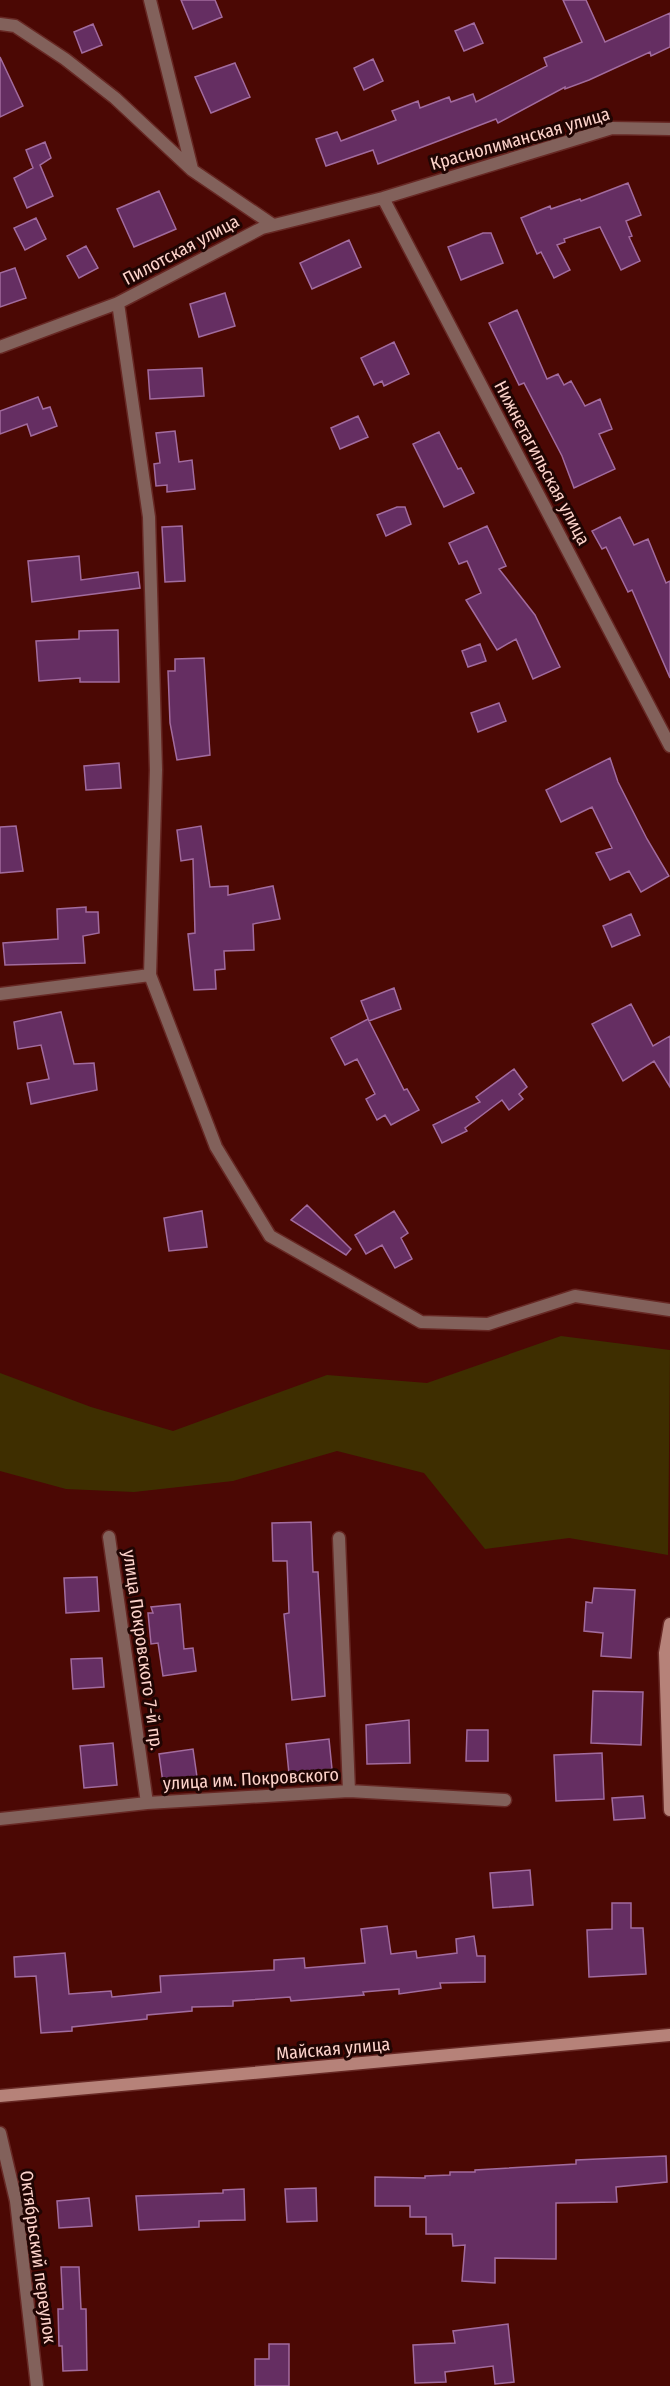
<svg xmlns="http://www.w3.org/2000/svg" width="670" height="2386" viewBox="0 0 670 2386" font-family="'Fira Sans Condensed',sans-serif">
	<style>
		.green { fill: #3e2e00 }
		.building { fill: #652e62; stroke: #a26b9e; stroke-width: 1.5 }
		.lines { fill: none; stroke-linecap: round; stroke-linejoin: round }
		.street-casing { stroke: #672824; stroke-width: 15 }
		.secondary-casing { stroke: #672824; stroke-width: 15 }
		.street { stroke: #82615b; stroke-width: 12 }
		.secondary { stroke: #b68279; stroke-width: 12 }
		.labels { text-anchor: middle; stroke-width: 6; stroke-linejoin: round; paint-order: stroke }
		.street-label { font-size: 18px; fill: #fdd3cb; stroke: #200503 }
	</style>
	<rect width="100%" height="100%" fill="#4b0804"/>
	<path class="green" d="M561 1336 670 1350 668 1555 569 1538 485 1549 424 1473 337 1451 233 1481 134 1492 66 1489 0 1471V1373L91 1407 173 1431 327 1375 427 1383Z"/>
	<path class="building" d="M181 0H215L222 17 193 29Z
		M563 0H586L605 42 670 13V47L651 56 650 52 589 80 565 89V87L498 123 496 119 378 164 373 150 326 166 316 139 337 132 341 141 396 120 392 111 418 101 420 108 449 97 451 102 473 94 476 102 547 66 544 58 582 42Z
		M474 23 483 43 464 51 455 31Z
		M93 24 102 45 82 53 74 32Z
		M0 57 23 106 0 117Z
		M373 59 383 81 364 90 354 68Z
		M235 63 250 97 211 113 195 77Z
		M45 142 51 158 40 165 53 196 27 208 14 178 33 168 26 150Z
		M628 183 641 215 626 221 632 236 629 237 640 261 621 270 600 227 564 239 565 242 557 245 570 270 554 278 541 252 537 254 521 218 550 206 551 209 580 199 581 201Z
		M159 191 176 229 134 247 117 209Z
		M36 218 46 239 25 250 14 228Z
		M483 233H491L503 263 461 280 448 247Z
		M349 240 361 267 312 289 300 263Z
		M86 246 98 268 79 278 67 256Z
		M15 268 26 298 0 307V273Z
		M225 293 235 326 199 337 190 304Z
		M517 310 547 379 558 374 564 385 571 381 585 406 600 399 612 429 599 434 615 469 574 488 562 456 524 383 519 385 489 323Z
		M394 342 409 374 384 386 382 381 374 385 361 358Z
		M202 368 204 396 150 399 148 370Z
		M38 397 43 409 50 407 57 426 31 436 27 424 0 434V411Z
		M358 416 368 437 340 449 331 428Z
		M175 431 179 462 192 460 195 489 167 492V485L156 486 154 464 160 463 156 433Z
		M439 432 458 469 461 468 474 493 444 507 413 444Z
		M397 507H405L411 524 386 536 377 515Z
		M620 517 634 545 648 539 666 583 670 581V678L632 590 628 592 606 547 602 549 592 531Z
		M182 526 185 581 165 582 162 527Z
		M487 526 506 566 499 569 535 615 560 667 533 679 516 639 497 650 466 600 481 593 467 561 459 564 449 543Z
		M79 556 81 580 138 572 140 588 32 602 28 561Z
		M118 630 119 682H80V678L39 681 36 641 79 639V631Z
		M480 644 486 661 468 667 462 651Z
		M204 658 210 755 177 760 170 723 168 671H175V659Z
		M499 703 506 721 478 732 471 713Z
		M610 758 618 782 647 839 669 876 641 892 629 871 610 880 596 853 612 848 592 807 561 822 546 790Z
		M119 763 121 788 86 790 84 766Z
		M16 826 23 871 0 873V827Z
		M201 826 210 887 228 886V895L273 886 280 919 253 924 254 950 224 951 225 969 215 970 216 989 194 990 188 934 195 933 193 859 181 861 177 830Z
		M86 907V912H98L99 933 83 936 85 963 5 965 3 943 58 939 57 909Z
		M631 914 640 935 612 947 603 926Z
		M394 988 401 1009 369 1021 361 1001Z
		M631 1004 653 1046 670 1036V1087L654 1061 623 1081 592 1024Z
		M61 1012 74 1064 94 1063 97 1090 31 1104 27 1083 49 1079 41 1045 18 1049 14 1022Z
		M368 1019 404 1090 407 1089 419 1110 391 1125 385 1115 377 1120 366 1099 375 1094 357 1059 345 1065 331 1038Z
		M514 1069 527 1087 519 1094 523 1099 509 1110 502 1100 465 1128 467 1131 442 1143 433 1125 480 1102 476 1097Z
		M307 1205 351 1249 346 1255 291 1220Z
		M202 1211 207 1247 169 1251 164 1218Z
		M394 1211 408 1233 401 1238 412 1259 395 1268 382 1245 366 1254 355 1235Z
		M311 1522 313 1572H318L325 1696 292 1700 284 1614 289 1613 287 1561H273L272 1523Z
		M97 1577 99 1611 66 1613 64 1578Z
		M594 1588 635 1590 631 1658 601 1656 603 1633 584 1631 586 1602 592 1603Z
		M180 1604 184 1649 193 1648 196 1671 163 1676 158 1643 151 1644 148 1613H153L151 1607Z
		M102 1658 104 1687 73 1689 71 1659Z
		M593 1691 643 1692 641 1745 591 1743Z
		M409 1720 410 1763 367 1764 366 1725Z
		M467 1730H488V1761H466Z
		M329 1739 332 1769 289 1774 286 1744Z
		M113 1743 117 1785 84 1788 80 1746Z
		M193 1749 197 1777 163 1783 159 1754Z
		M602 1753 604 1799 556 1801 554 1755Z
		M643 1796 645 1818 614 1820 612 1798Z
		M530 1870 533 1905 493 1908 490 1873Z
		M612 1903H631V1928H643L646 1974 589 1977 587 1930 612 1929Z
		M387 1926 391 1954 416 1951 417 1958 457 1953 456 1939 474 1936 477 1956H485V1982L440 1983 441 1988 399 1994V1989L363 1992 364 1995 291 2001 290 1997 233 2001V2006L192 2007V2011L147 2015V2019L72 2027V2031L41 2033 36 1976 15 1977 14 1957 65 1953 69 1994 111 1991 112 1997 161 1992 160 1976 274 1970V1960L304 1958 305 1968 365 1963 361 1929Z
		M666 2156 667 2182 616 2187 617 2202 556 2203V2259L495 2258V2283L462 2281 465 2245 453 2246 452 2234H426V2217H410V2206H375V2177L425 2178V2176L450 2175V2172H475V2170L576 2164V2160Z
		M316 2188 317 2221 287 2222 285 2189Z
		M244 2189 245 2220 199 2221V2227L139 2230 136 2196 223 2193V2190Z
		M89 2198 92 2226 59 2228 57 2201Z
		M61 2267H79L81 2309H86L87 2370 63 2371 62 2346H59L58 2309H63Z
		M508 2324 514 2382 495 2384 493 2366 445 2372 446 2382 415 2383 413 2345 455 2343 453 2331Z
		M269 2344H289V2386H255V2359H269Z"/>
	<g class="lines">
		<g class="street-casing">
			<path id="street" d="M150 0 192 169
				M0 24 15 26 65 59 115 98 192 170 273 225
				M383 198 670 746
				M118 303 149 517 156 770 150 975 216 1147 270 1236 421 1322 488 1324 575 1296 670 1310
				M0 347 118 303 262 228 383 198 612 128 670 129
				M0 994 150 975
				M109 1537 147 1803
				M339 1538 349 1791
				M0 1819 147 1803 349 1791 505 1800
				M0 2133 16 2201 37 2386"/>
		</g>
		<g class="secondary-casing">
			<path id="secondary" d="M670 1624 665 1653 670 1810
				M0 2096 670 2035"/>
		</g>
		<use href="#street" class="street"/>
		<use href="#secondary" class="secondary"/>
	</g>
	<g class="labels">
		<g class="street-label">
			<text transform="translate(520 139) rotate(-16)" y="6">Краснолиманская улица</text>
			<text transform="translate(181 250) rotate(-28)" y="6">Пилотская улица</text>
			<text transform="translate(542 463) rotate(62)" y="6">Нижнетагильская улица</text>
			<text transform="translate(143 1650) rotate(82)" y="6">улица Покровского 7-й пр.</text>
			<text transform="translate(251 1779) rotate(-3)" y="6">улица им. Покровского</text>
			<text transform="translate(333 2049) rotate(-5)" y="6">Майская улица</text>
			<text transform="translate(38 2257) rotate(82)" y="6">Октябрьский переулок</text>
		</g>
	</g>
</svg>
